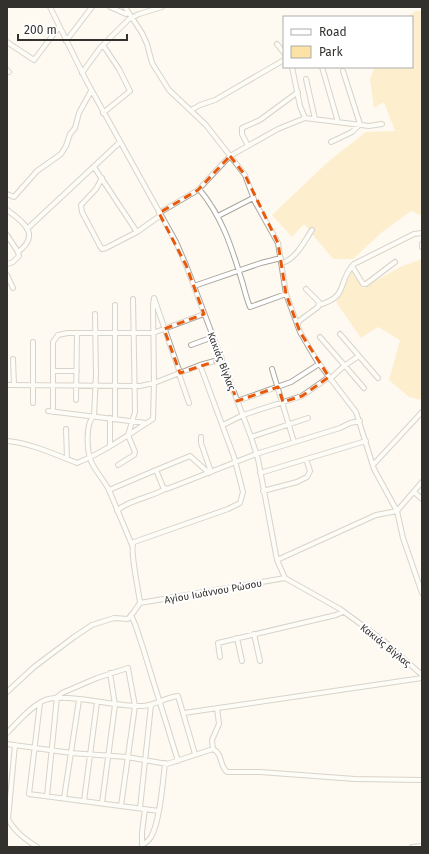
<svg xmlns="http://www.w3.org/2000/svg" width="429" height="854" viewBox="0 0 429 854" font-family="'Fira Sans',sans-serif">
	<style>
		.green { fill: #fce2a5 }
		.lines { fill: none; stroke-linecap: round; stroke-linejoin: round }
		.minor-casing { stroke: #a9a69d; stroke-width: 6 }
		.minor { stroke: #fff; stroke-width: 4 }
		.marked { fill: none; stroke: #e8590c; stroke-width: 3; stroke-dasharray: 8 5; stroke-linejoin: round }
		.labels { text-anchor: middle; stroke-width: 4; stroke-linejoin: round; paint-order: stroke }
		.street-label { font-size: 10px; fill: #33312e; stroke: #fff }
	</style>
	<rect width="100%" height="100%" fill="#fefaf1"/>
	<path class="green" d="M416 11H422V216L411 211 381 233 353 259H333L304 224 292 237 272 215 329 161 366 132 395 131 384 102 374 108 370 79 375 67H412V17H407Z
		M422 259V400L409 397 389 380 400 340 378 327 361 338 336 302 344 286 351 270 363 288 400 267Z"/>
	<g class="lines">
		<g class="minor-casing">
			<path id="minor" d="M50 7 87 82 176 242 186 265 251 437 258 459 277 560 285 578 340 609 384 641 422 675
				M110 7 126 14 128 12
				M125 7 142 33 147 44 152 63 169 90 206 125 245 175 255 202 278 243 286 294 300 332 317 361 356 412 374 469 397 511 403 538 422 593
				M66 41 92 7
				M7 42 34 60 59 27
				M277 44 284 53
				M103 45 119 69 130 91 103 113
				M292 67 300 106 305 118
				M322 67 338 122
				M7 70 9 72
				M82 73 100 48 129 19 139 14 162 7
				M306 79 315 119
				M191 110 200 105 215 100 284 60
				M331 142 352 132 360 124 343 71
				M248 146 242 134V128L260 120 298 92
				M94 167 137 232 161 215
				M102 178 96 189 81 205 82 212 100 246 102 249 106 248 137 232
				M199 189C221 215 231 245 241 278 244 287 246 298 250 307L286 294
				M7 194 14 197 37 171 61 154 66 146 70 134 75 128 79 113 91 91
				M7 210C24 222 41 235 18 252L7 235
				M159 213 198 190 230 156 278 129 305 118 369 126 382 124
				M218 216 253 198
				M27 229 119 143
				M422 247V244
				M282 263C296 259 304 242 312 230
				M7 264 13 262 19 256 18 252
				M352 266 363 284H366L395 262
				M7 275 13 288
				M194 286 261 263 281 258
				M115 305V419
				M319 305C350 296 336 283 354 264L414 234 422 233
				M95 314 96 375 94 416C85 423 87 451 91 461 95 471 104 480 109 490
				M298 324 299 321 318 307 319 302 306 289
				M340 334 378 378
				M320 337 364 388
				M33 342V403
				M191 345 213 337
				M13 359 14 385
				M272 369 294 442
				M53 371H77
				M179 374 189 403
				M330 379 344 366 359 356
				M7 385 140 386 154 383 153 305 154 298 180 373
				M76 400 77 333
				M237 401 291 382 319 364
				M48 411 146 423
				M53 412V342L58 335 68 333H153L204 314
				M223 425 243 415 302 396 329 377
				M66 429 67 459
				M201 437V443L211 472
				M251 437 308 418
				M7 441C27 442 57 455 77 463 104 452 128 435 153 419L154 383 200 365 222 359
				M110 446V418
				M118 465 134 455 135 452 128 435 135 412 133 299
				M373 465 422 412
				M209 473 190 456 156 470 163 487 167 489 256 454 340 428 350 423 360 421
				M260 473 366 441
				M263 491 297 482 307 477 310 471 306 459
				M414 492 422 499
				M117 511C126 501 152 497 165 489
				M132 545 109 490 156 470
				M277 560 376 515 397 511 422 482
				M140 603 285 578
				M131 615 135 624 143 648 178 761
				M254 634 260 661
				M237 638 242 661
				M220 657 218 643 336 615 343 612
				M7 692 34 667 74 637 92 625 114 618 128 619 133 613 140 603C139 592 129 548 134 542L228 509 240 503 243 492 234 457 200 365
				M40 703 29 794 159 811
				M184 713 422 678
				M7 733C18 722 29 708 43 701 61 691 119 708 143 706 156 705 166 697 178 696L195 754
				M7 744 71 753 127 757 167 764 213 749C223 754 219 765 227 772H260L355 779 422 780
				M15 745 8 819C15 832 25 839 37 847
				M213 749 212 740 219 724 217 708
				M47 796 57 697 62 693 97 678 128 668 135 706 121 806
				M64 798 79 700
				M84 801 97 702
				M102 803 115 705 110 673
				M140 808 151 705
				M142 845C146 843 149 840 151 837 160 822 163 781 165 763
				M142 847V832L145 809
				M412 847 422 846"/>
		</g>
		<use href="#minor" class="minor"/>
	</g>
	<path d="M0 0H429V854H0ZM230 156 245 175 278 243 286 294 300 332 329 377 302 396 283 402 278 387 237 401 222 359 180 373 164 329 204 314 186 265 159 213 198 190Z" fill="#fefaf1" fill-opacity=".55" fill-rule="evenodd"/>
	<path class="marked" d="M230 156 245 175 278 243 286 294 300 332 329 377 302 396 283 402 278 387 237 401 222 359 180 373 164 329 204 314 186 265 159 213 198 190Z"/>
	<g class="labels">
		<g class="street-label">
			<text transform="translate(222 361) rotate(69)" y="4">Κακιάς Βίγλας</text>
			<text transform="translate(213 591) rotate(-10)" y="4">Αγίου Ιωάννου Ρώσου</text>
			<text transform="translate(386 645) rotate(39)" y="4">Κακιάς Βίγλας</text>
		</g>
	</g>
	<rect width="429" height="854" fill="none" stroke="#33312e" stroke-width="16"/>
	<rect x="283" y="16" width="130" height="52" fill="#ffffff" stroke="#adadab"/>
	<rect x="291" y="29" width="20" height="6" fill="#ffffff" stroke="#adadab"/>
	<text x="319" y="36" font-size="12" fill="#33312e">Road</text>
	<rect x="291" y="46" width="20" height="12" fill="#fce2a5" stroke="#adadab"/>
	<text x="319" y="56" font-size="12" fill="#33312e">Park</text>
	<path d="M18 34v6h109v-6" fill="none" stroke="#33312e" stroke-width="2"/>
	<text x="24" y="34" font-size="12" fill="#33312e" stroke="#ffffff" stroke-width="3" paint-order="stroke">200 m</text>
</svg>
